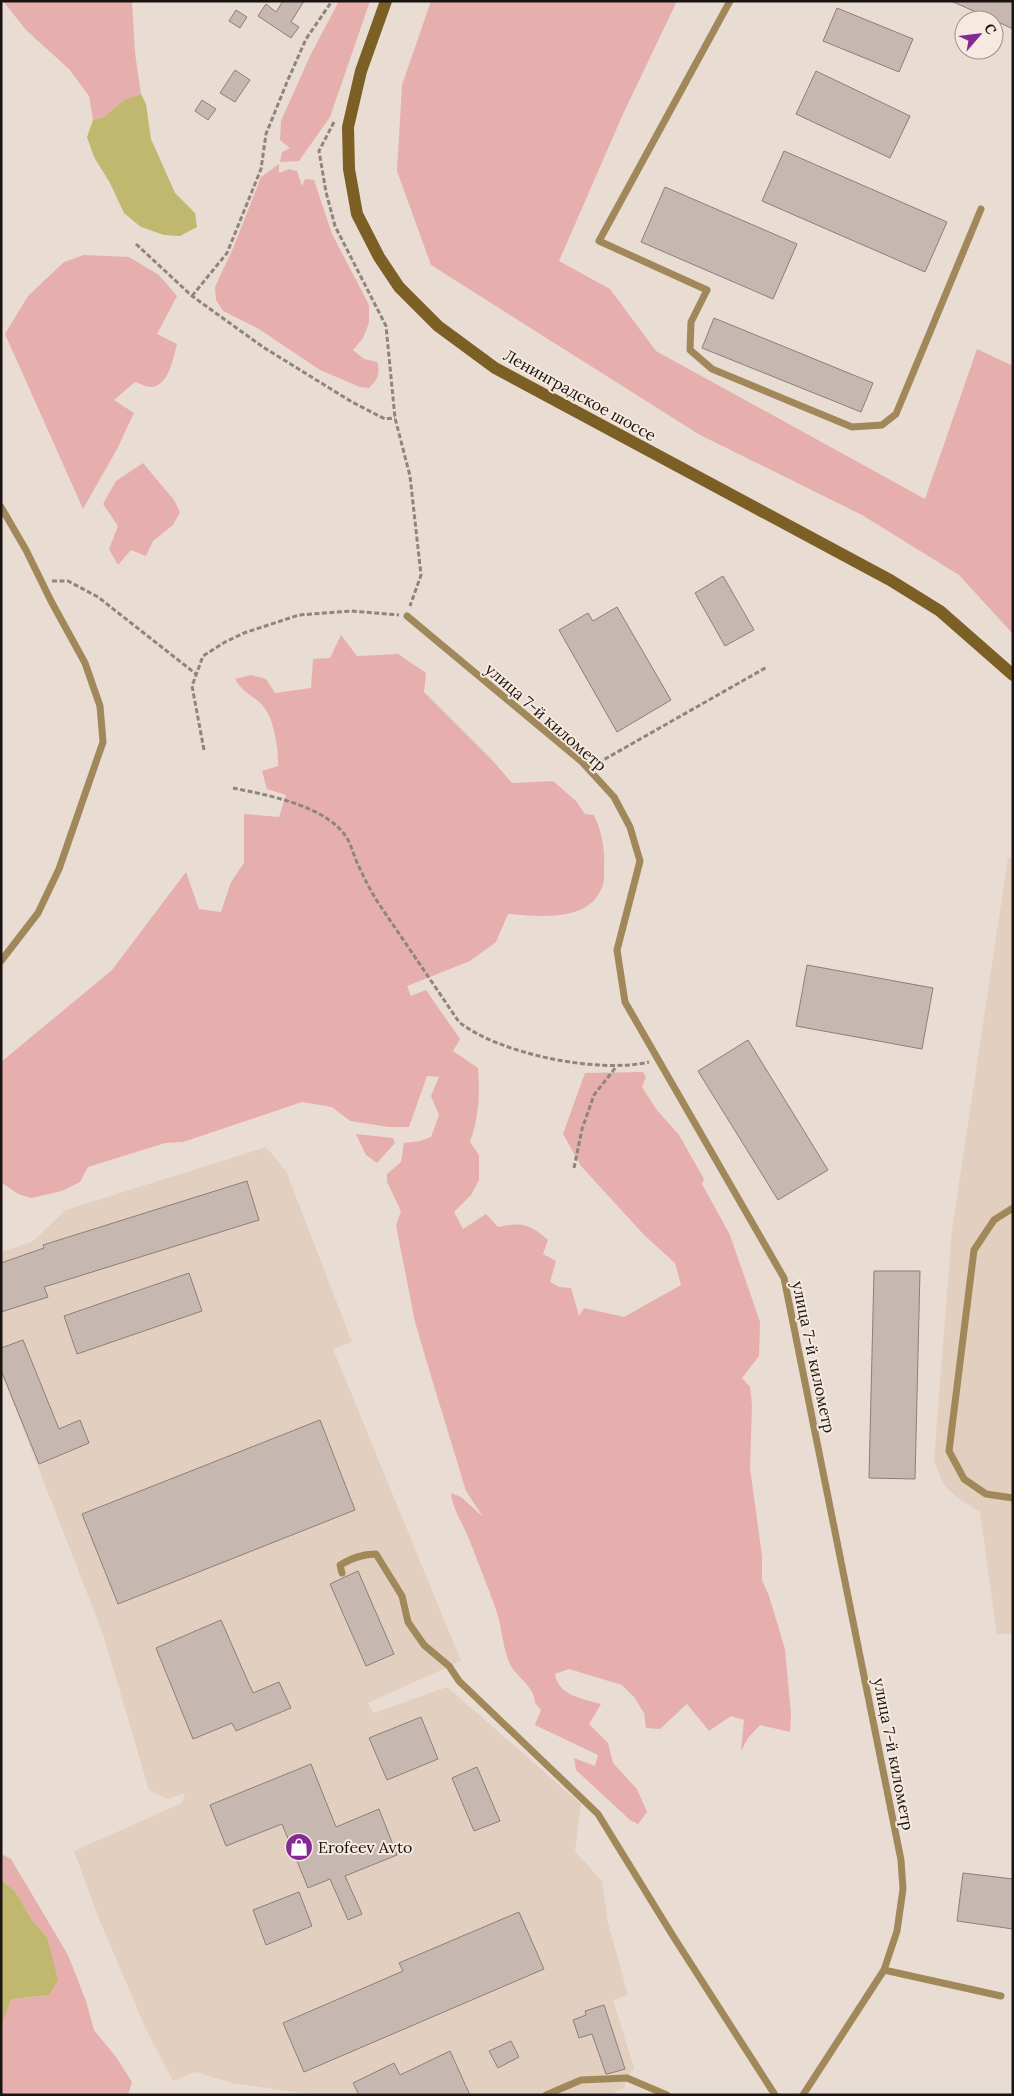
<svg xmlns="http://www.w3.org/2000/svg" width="1014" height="2096" viewBox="0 0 1014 2096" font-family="Lora,serif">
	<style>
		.built { fill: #e2cfbf }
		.green { fill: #e6afad }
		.water { fill: #c1b86f }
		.building { fill: #c7b7b1; stroke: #8d7e79 }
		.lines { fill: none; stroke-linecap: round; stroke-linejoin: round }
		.path { stroke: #8f857e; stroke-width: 3; stroke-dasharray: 5 2.5; stroke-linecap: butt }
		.lane { stroke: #a1885a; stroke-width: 7 }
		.secondary { stroke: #7c5f25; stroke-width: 12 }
		.labels { text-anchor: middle; stroke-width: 4; stroke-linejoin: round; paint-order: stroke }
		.street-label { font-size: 16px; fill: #191411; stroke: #f6e9df }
		.poi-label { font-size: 16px; fill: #191411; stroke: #f6e9df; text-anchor: start }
	</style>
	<rect width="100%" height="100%" fill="#e9dcd2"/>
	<path class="built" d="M1008 858H1013V1633L997 1635 980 1512 960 1500 943 1484 934 1460 952 1230Z
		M266 1147 286 1171 352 1342 333 1349 461 1661 368 1703 374 1713 447 1687 581 1804 575 1851 602 1881 608 1923 628 1995 613 2000 634 2068 627 2078 624 2088 609 2095H315L232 2083 195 2072 173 2081 145 2027 99 1919 74 1851 182 1803 185 1793 167 1799 149 1790 103 1634 1 1372V1252L32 1242 66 1210Z"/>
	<path class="green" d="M3 1H132L135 53 141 94 124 100 104 117 93 120 89 96 69 69 26 30Z
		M339 1H370L330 117 299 161 280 162 282 152 290 148 280 140 281 121 310 56Z
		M431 1H677L623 114 559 261 610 289 656 351 925 499 977 349 1013 366V634L959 575 862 515 700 435 431 265 397 171 402 85Z
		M279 164V173L289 169 297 171 302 186 305 179 314 180 332 234 369 305V323L363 338 353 350 364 359 377 362C381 374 377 380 369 388L360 387 320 370 259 329 223 311 216 300 215 287 234 246 261 177Z
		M84 255 129 257 159 275 177 296 157 334 177 344C173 358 169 387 150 387 146 387 139 383 135 382L114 400 134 413 117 449 83 509 5 334 28 296 64 262Z
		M143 463 174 500 180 512 173 525 153 541 146 556 131 550 118 565 109 549 118 526 103 504 116 481Z
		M341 635 357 656 398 654 426 673 424 692 493 761 512 783 553 781 576 801 585 814 594 815C602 833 605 848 604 868 604 873 605 882 602 887 589 923 538 916 508 914L496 942 470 961 407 986 411 996 426 990 460 1039 453 1051 478 1068C480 1094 479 1117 470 1142L479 1155V1180L471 1195 454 1212 463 1229 486 1214 498 1227C521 1222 530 1224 548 1240L543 1254 556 1261 550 1282 559 1287 571 1288 579 1316 584 1308 624 1317 681 1285 675 1263 644 1235 581 1166 563 1134 585 1073 643 1072 646 1077 642 1087 656 1109 679 1135 704 1179 702 1184 730 1235 760 1322 759 1356 742 1378 750 1387 752 1405 750 1468 762 1556V1580L769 1596 785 1649 791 1714 790 1732 760 1725 748 1738 741 1751 744 1720 731 1716 709 1731 687 1704 660 1729 646 1728 644 1713 634 1697 622 1685 569 1669 555 1674C558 1696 584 1699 601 1704L589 1724 608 1743 613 1763 637 1789 647 1812 638 1824 630 1820 576 1770 574 1758 595 1766 598 1755 535 1725 541 1710 535 1703C535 1686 515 1677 509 1662 502 1645 502 1625 495 1607 487 1585 478 1562 469 1539 463 1524 453 1510 451 1493L461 1497 483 1517 466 1491 431 1376 415 1322 396 1225 401 1211 387 1182V1174L401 1162 404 1143 420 1141 431 1137 439 1115 431 1096 439 1077 427 1076 409 1127H389L350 1121 332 1107 302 1102 183 1142 165 1143 88 1167 80 1182 62 1191 31 1198 18 1194 1 1182V1062L112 970 186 872 199 909 221 912 231 882 244 863V814L279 817 286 795 267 789 262 771 278 766C279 751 274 718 263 706 254 696 242 692 235 679L251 675 266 679 275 693 311 688 313 659 330 658Z
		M356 1134 393 1138 395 1143 377 1163 366 1155Z
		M1 1854 11 1859 68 1955 86 2001 94 2030 116 2057 132 2082 128 2095H1V2025L12 1999 49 1995 47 1937 32 1920 15 1891 1 1880Z"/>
	<path class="water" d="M141 94 146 104 151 139 175 193 195 213 197 227 180 236 164 235 141 227 124 213 110 183 94 157 87 137 93 120 104 117 124 100Z
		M1 1880 15 1891 32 1920 47 1937 58 1980 49 1995 12 1999 1 2025Z"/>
	<path class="building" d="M283 1H304L291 22 299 27 291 38 258 16 266 4 276 12Z
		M951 1H1013V29L994 20Z
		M837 8 913 39 899 72 823 41Z
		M236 10 247 17 240 28 229 21Z
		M235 70 250 80 235 102 220 93Z
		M816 71 910 116 890 158 796 114Z
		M202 100 216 109 208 120 195 111Z
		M784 151 947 222 925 272 762 201Z
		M665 187 797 244 773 299 641 242Z
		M714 318 873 383 861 412 702 348Z
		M723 576 754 630 725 646 695 593Z
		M617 607 671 700 617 732 559 630 588 613 593 621Z
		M807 965 933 988 922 1049 796 1026Z
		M748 1040 828 1170 778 1200 698 1071Z
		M247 1181 259 1220 44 1287 48 1297 1 1312V1263L44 1248 43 1245Z
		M874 1271H920L915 1479 869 1478Z
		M189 1273 202 1311 77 1354 64 1316Z
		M23 1340 59 1429 80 1420 89 1443 39 1464 1 1370V1348Z
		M320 1420 355 1510 118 1604 82 1514Z
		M358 1571 394 1654 366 1666 330 1584Z
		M221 1620 253 1693 279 1682 291 1708 236 1731 232 1723 193 1739 156 1648Z
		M421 1717 438 1759 387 1780 369 1738Z
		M311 1764 336 1827 379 1809 397 1855 345 1876 362 1914 348 1920 330 1879 308 1888 282 1824 226 1846 210 1805Z
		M477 1767 500 1821 474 1831 452 1778Z
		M963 1873 1013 1879V1929L957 1921Z
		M299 1892 312 1926 266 1945 253 1910Z
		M519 1912 544 1969 304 2072 283 2023 403 1971 399 1963Z
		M604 2005 625 2069 611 2073 606 2074 592 2034 579 2038 573 2020 586 2015 585 2011Z
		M511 2041 519 2057 498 2068 489 2051Z
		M450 2051 470 2095H359L353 2083 394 2063 400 2075Z"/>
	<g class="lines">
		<path class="path" d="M334 122 319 151 326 192 335 226 386 326 395 418 410 476 421 575 410 606
			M136 244 192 296 263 347 352 402 385 419 395 418
			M192 296 227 253 261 169 266 134 287 82 306 39 332 1
			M52 581H68L98 597 196 674
			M204 750 192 686 203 656 225 642 244 633 299 615 351 611 399 615
			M598 763 767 667
			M233 788C268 795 327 806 347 838 351 845 353 853 356 860 363 876 370 890 379 904L459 1022C499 1054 599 1074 649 1062
			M574 1168 582 1129 594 1095 616 1067"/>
		<path class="lane" d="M730 1 599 241 707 290 691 322 690 350 712 369 852 427 882 425 896 414 981 209
			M1 507 26 550 51 601 85 663 100 706 103 742 59 869 38 913 1 961
			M407 616 581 761 614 797 630 827 640 861 617 950 625 1002 784 1278 901 1860 903 1889 897 1931 884 1970 803 2095
			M1013 1208 994 1220 974 1250 949 1451 964 1479 986 1494 1013 1498
			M342 1573 340 1565C352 1558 362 1554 376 1554L402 1596 408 1622 424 1645 449 1666 459 1681 598 1814 673 1936 775 2095
			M884 1970 1001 1996
			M546 2095 581 2080 627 2078 667 2095"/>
		<path class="secondary" d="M386 1 361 71 348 127 349 169 357 214 379 257 399 287 438 326 495 368 890 580 940 611 1013 675"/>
	</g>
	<defs>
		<g id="shop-disc" transform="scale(1.4375)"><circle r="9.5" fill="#852994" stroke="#f6e9df"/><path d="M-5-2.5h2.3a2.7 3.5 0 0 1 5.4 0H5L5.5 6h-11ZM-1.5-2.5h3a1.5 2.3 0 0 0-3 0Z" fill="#fff"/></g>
	</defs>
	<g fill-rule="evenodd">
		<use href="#shop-disc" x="299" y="1847"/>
	</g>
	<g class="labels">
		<g class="street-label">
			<text transform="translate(580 395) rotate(29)" y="6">Ленинградское шоссе</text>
			<text transform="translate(546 717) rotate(41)" y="6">улица 7-й километр</text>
			<text transform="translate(814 1357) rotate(78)" y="6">улица 7-й километр</text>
			<text transform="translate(894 1754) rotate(79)" y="6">улица 7-й километр</text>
		</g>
		<g class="poi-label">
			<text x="318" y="1853">Erofeev Avto</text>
		</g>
	</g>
	<rect width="1014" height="2096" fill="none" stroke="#191411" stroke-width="5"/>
	<g transform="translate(979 35) rotate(62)"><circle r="24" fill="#f6e9df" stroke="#9e948d"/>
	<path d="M0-4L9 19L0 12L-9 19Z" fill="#852994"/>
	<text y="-8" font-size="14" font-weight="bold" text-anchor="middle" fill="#191411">С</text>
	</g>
</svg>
